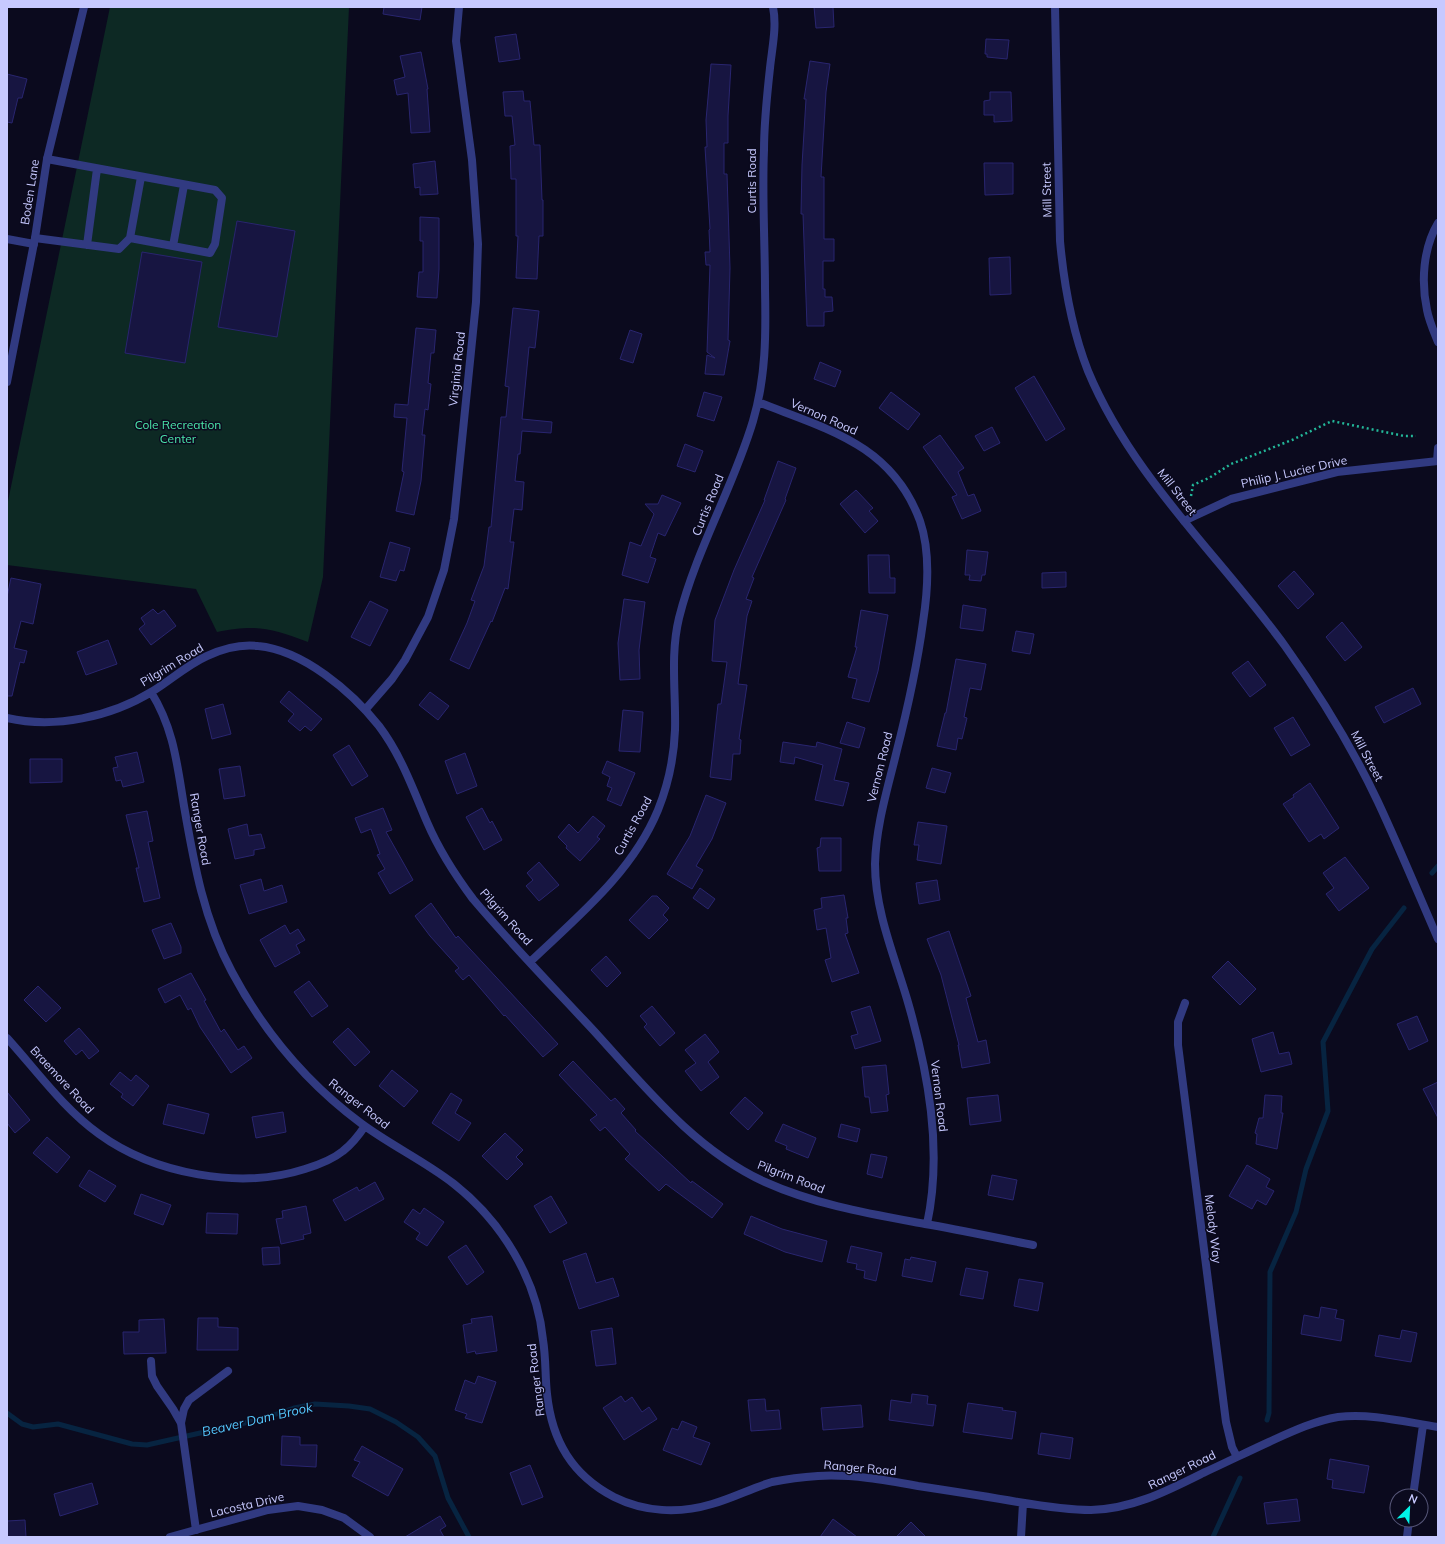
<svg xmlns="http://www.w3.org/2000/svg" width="1445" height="1544" viewBox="0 0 1445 1544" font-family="Mulish,sans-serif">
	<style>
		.green { fill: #0d2924 }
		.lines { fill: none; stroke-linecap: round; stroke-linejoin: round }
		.stream { stroke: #072441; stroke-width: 5 }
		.building { fill: #171541; stroke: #29256f }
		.path { stroke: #23b799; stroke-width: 2.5; stroke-dasharray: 2 3; stroke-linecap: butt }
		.service { stroke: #313a81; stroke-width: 8 }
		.minor { stroke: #313a81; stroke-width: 8 }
		.tertiary { stroke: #313a81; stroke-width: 8 }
		.labels { text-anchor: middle; stroke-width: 3; stroke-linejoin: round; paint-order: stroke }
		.street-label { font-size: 12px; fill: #c7c9ff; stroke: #0b0a1e }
		.park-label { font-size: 12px; fill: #4be8aa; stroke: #0b0a1e }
		.water-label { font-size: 13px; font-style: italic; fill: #55c9ff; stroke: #0b0a1e }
	</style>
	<rect width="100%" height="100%" fill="#0b0a1e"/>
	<path class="green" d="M110 7H349L323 577 308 642C271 628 256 624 217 632L196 589 7 565V506Z"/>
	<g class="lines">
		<path class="stream" d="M1432 873 1438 866
			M7 1413 22 1424 33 1427 58 1424 132 1444 147 1445 262 1419 294 1408 315 1404 349 1406 370 1409 396 1422 418 1437 435 1456 448 1498 469 1537
			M1267 1420 1269 1413 1270 1272 1296 1212 1306 1169 1328 1111 1323 1042 1372 949 1404 908
			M1213 1537 1240 1478"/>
	</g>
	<path class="building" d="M384 7H422L420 20 383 14Z
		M814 7H833L834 27 816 28Z
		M516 34 520 59 499 62 495 37Z
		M986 39 1009 40 1007 59 987 57V54H985Z
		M421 52 428 89H427L430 132 411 133 408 93 397 95 394 80 405 77 400 56Z
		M810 61 830 64 826 92 821 177H824V239H834V261H823V289H825V297H832L833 311 824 312V326H807L803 214H801L802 165 806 99H804Z
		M711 64 731 65 728 116V143H724V174H727L730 268 728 340 730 341 724 375 705 374 707 355 715 358 707 352 710 265H706L705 252H710L709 230 710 229 705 147H707L706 120Z
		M7 74 27 79 22 98H18L12 123 7 122Z
		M523 91 524 101H530L534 145H540L542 200H543V236H539L537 279 516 278 518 236H516V179H511L510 146 515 145 512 116H505L503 92Z
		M990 92H1011L1012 121 994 122V115H984V101L990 100Z
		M435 161 438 194 420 195V187L415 188 413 164Z
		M984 163H1013V194L985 195Z
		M420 217 439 218V269L437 298 417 297 419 272H423V241H420Z
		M237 221 295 231 277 337 218 327Z
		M142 252 202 262 185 363 125 353Z
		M1010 257 1011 294 990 295 989 258Z
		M513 308 539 311 535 348 529 347 522 419 552 422 551 433 522 431 520 454H518L515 481 524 482 522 510 514 509 510 542H514L508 589 505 588 492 622 491 621 469 669 450 660 467 623 475 601 471 600 484 566 489 527H491L501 417H506L509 387 505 386Z
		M416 328 436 330 434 353H431L428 383 431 384 428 410 425 409 422 435H425L421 481 414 515 396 511 404 472 402 471 407 418 394 417 395 404 408 405Z
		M630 330 642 334 633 363 620 359Z
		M820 362 841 371 835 387 814 379Z
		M1034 376 1065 429 1046 441 1015 388Z
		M704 392 722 397 714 421 697 416Z
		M891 392 920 414 908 430 879 408Z
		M992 427 1000 443 984 451 975 436Z
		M940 435 964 468 958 472 968 496 974 494 981 511 962 519 952 497 957 495 923 447Z
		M685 444 703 451 695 472 677 466Z
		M778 461 796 468 785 499 786 500 752 577 754 578 746 599 752 601 747 616 738 684 747 685 739 739 741 740 740 754H733L731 780 710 777 718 704H721L727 662 712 661 715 620 734 570 765 500H764Z
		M856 490 873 508 869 511 878 521 865 533 840 504Z
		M662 495 681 503 665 536 658 533 650 557 656 559 648 583 622 575 630 542 641 546 654 514 645 504H658Z
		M390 542 410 548 404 571 400 570 396 581 380 577Z
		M967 550 988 552 985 575H982L981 581 969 580 970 575H965Z
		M868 555H889L890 578H895V593H869Z
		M1294 571 1314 594 1298 609 1278 586Z
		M1066 572V587L1042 588V573Z
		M11 578 41 584 33 624 21 621 14 648 27 651 24 663 20 662 12 696H7V597Z
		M624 599 645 602 639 650 640 679 620 680 618 643Z
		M370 601 388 610 370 646 351 637Z
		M963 605 986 609 983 631 960 628Z
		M153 609 158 614 164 610 176 626 151 645 139 629 145 624 141 618Z
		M861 610 888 615 878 671 869 702 852 698 857 679 848 677 857 647H855Z
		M1342 622 1362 647 1345 661 1326 637Z
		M1016 631 1034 634 1030 654 1012 651Z
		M108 640 117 664 86 675 77 652Z
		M956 659 986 664 981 690 970 688 964 717 967 718 962 739 958 738 956 750 937 746 945 713H946Z
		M1248 661 1266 685 1250 697 1232 673Z
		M1413 688 1421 704 1384 723 1375 707Z
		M289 691 322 719 311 731 305 726 300 731 288 721 294 714 280 702Z
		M430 692 449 706 438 720 419 705Z
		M223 704 231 734 212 739 205 709Z
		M623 710 643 712 640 752 619 751Z
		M1293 717 1310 745 1291 756 1274 728Z
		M847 722 865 728 859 748 840 743Z
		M783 742 816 747 817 742 842 749 834 780 849 783 843 806 815 800 823 765 795 757 794 764 780 762Z
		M349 745 368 776 352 786 333 755Z
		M137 752 144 782 123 787 121 780 116 781 113 768 118 767 115 757Z
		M465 753 477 786 457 794 445 761Z
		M30 759H62V782L30 783Z
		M607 761 635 773 621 806 607 800 612 788 607 786 610 777 602 773Z
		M240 766 245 796 224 799 219 769Z
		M932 768 951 773 945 793 926 788Z
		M1310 783 1339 828 1324 839 1321 834 1309 842 1283 804 1294 797 1293 795Z
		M706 795 726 803 712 839 696 866 703 870 692 889 667 874 690 836Z
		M383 808 392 830 386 832 413 880 390 894 378 873 385 869 377 855 380 854 371 829 361 833 355 818Z
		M482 808 490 823 492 821 502 840 484 850 466 817Z
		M147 811 153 841 148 842 160 898 144 902 136 868H139L126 815Z
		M593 816 605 826 597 837 600 839 580 861 566 848 567 846 558 837 569 824 578 833Z
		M918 822 947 826 941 864 917 860 919 845H914Z
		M247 824 249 836 261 834 265 848 254 850V855L235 859 228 829Z
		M821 838H841V871H819L817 848 820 847Z
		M1345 857 1369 888 1339 911 1326 894 1334 888 1323 873Z
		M539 862 559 885 539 901 526 886 533 880 527 873Z
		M261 879 264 891 282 885 287 902 249 914 240 885Z
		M937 880 940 900 919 904 916 883Z
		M700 888 715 899 708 909 693 898Z
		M844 895 848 918H846L848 933 845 934 859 973 832 982 825 960 831 958 826 928 817 930 814 910 822 908 821 898Z
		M652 896H657L669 908 663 915 668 920 649 939 629 920Z
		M431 903 456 938 458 936 558 1044 543 1057 505 1015 504 1016 469 975 463 980 455 971 459 968 430 936 415 916Z
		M171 923 181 947V953L164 959 152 930Z
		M285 925 290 934 298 929 305 940 296 945 300 953 275 967 260 940Z
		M949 931 971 996 966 998 978 1042 986 1040 990 1063 962 1068 958 1045H959L941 975 927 939Z
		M606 956 621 973 607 987 591 970Z
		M1228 961 1256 989 1240 1005 1212 977Z
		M191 973 206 1000 204 1001 221 1032 224 1029 238 1050 244 1046 252 1058 231 1073 200 1027 191 1008 188 1010 180 995 165 1003 158 989Z
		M309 981 328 1006 312 1017 294 992Z
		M38 986 61 1008 46 1022 24 1000Z
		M652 1006 675 1033 660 1046 644 1027 647 1024 640 1016Z
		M870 1006 881 1041 855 1049 851 1036 858 1034 851 1012Z
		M1417 1016 1428 1041 1409 1050 1397 1024Z
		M79 1028 99 1051 89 1059 82 1050 76 1055 64 1041Z
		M348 1028 370 1052 355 1066 333 1042Z
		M1273 1032 1279 1054 1289 1052 1292 1064 1261 1072 1252 1039Z
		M705 1034 719 1052 708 1062 719 1077 701 1091 685 1071 696 1063 685 1050Z
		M573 1061 611 1101 615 1098 625 1109 621 1113 636 1130 635 1131 691 1183 692 1181 723 1204 712 1218 666 1184 659 1191 625 1159 630 1154 605 1127 600 1131 590 1120 597 1115 559 1075Z
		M886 1065 889 1094 886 1095 888 1111 871 1113 869 1097H865L862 1067Z
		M392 1070 418 1091 404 1107 379 1086Z
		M120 1072 131 1081 136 1075 149 1086 133 1106 121 1097 123 1094 110 1084Z
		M1438 1082V1118L1423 1089Z
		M7 1092 30 1120 15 1133 7 1123Z
		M451 1093 462 1100 455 1113 471 1123 459 1141 432 1123Z
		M998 1095 1001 1121 970 1125 967 1098Z
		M1265 1095 1282 1096 1281 1113H1283L1277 1149 1256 1144 1257 1134 1255 1133 1259 1118H1263Z
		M745 1097 763 1113 748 1130 730 1113Z
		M168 1104 209 1114 204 1134 163 1124Z
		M283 1112 286 1132 256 1138 252 1117Z
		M783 1124 816 1138 808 1158 786 1149 787 1146 775 1141Z
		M841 1124 860 1129 857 1142 838 1137Z
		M505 1133 523 1150 516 1157 523 1164 507 1180 482 1156Z
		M47 1137 70 1157 57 1173 33 1153Z
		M871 1154 887 1157 882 1178 867 1174Z
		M1247 1165 1270 1179 1266 1187 1274 1191 1266 1205 1257 1200 1252 1209 1229 1196Z
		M89 1170 116 1186 105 1202 79 1186Z
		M992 1175 1017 1180 1013 1200 988 1195Z
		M375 1182 384 1199 345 1221 333 1200 357 1187 359 1191Z
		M141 1194 171 1205 163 1225 134 1214Z
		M551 1196 567 1223 550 1233 534 1206Z
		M306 1206 311 1233 303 1235 304 1239 281 1244 276 1219 283 1218 282 1211Z
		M424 1208 444 1222 427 1246 416 1239 420 1233 404 1222 413 1209 420 1214Z
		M207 1213 238 1214 237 1234 206 1233Z
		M751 1216 782 1229 827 1241 822 1262 785 1252 744 1234Z
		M466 1245 484 1272 467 1285 448 1257Z
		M851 1246 882 1253 876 1281 864 1278 865 1271 856 1269 857 1264 847 1262Z
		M279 1247 280 1264 263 1265 262 1248Z
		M586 1253 596 1283 613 1278 619 1296 579 1309 563 1261Z
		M911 1257 936 1262 932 1282 902 1276 905 1259 910 1260Z
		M966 1268 988 1272 983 1299 960 1295Z
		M1019 1279 1043 1283 1038 1311 1014 1306Z
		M1321 1307 1337 1310 1335 1318 1344 1320 1341 1341 1301 1334 1304 1315 1319 1318Z
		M492 1316 497 1351 476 1354 475 1351 467 1353 463 1325 472 1323 471 1319Z
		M198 1318H218V1327L238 1328V1350H197Z
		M164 1319 166 1353 124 1354 123 1332H139V1320Z
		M612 1328 616 1364 596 1366 591 1331Z
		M1402 1330 1417 1333 1411 1362 1375 1356 1379 1335 1400 1339Z
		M478 1376 496 1382 482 1423 465 1418 467 1414 455 1410 465 1380 475 1384Z
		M912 1394 928 1396 927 1404 936 1405 933 1426 889 1420 891 1400 911 1403Z
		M621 1396 625 1402 632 1397 642 1412 649 1407 657 1419 624 1440 603 1408Z
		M765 1399 766 1411 779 1410 781 1429 751 1431 748 1400Z
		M968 1403 1003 1408 1002 1410 1016 1412 1012 1439 963 1432Z
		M861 1405 863 1427 823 1430 821 1408Z
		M682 1421 697 1427 693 1437 710 1443 701 1465 663 1450 672 1428 678 1430Z
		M1041 1433 1073 1438 1070 1459 1038 1454Z
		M282 1436 300 1437V1445H317L316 1467 281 1465Z
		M362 1446 403 1469 388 1496 352 1476 360 1462 354 1460Z
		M1330 1459 1369 1466 1364 1493 1332 1488 1333 1480 1327 1479Z
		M530 1465 543 1497 522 1505 510 1473Z
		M92 1483 98 1504 60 1516 54 1494Z
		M1297 1499 1300 1521 1267 1524 1264 1503Z
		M440 1516 446 1526 440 1530 444 1537H405Z
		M833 1519 857 1537H820Z
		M25 1520 26 1537H7V1521Z
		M911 1522 926 1537H896Z"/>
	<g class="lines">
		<path class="path" d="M1191 496 1193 485 1209 478 1231 464 1292 440 1332 421 1404 436H1416"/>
		<path class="service" d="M47 159 215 190 222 198 215 244 210 253 130 238
			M1438 223C1423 248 1421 282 1427 310 1429 321 1434 332 1438 342
			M35 238 119 249 130 238 141 177
			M87 245 97 169
			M173 246 184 185
			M1437 461 1438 448
			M1184 521 1231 499 1337 472 1438 461
			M151 1361 152 1376 157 1386 173 1409 181 1423 196 1530
			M181 1423 184 1409 189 1400 228 1371"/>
		<path class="minor" d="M7 239 34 244
			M758 402C826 429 892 444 920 521 931 553 928 590 923 622 917 667 907 711 896 754 887 791 876 826 875 864 875 911 894 955 907 999 928 1071 943 1150 927 1224
			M151 692C174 729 177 764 184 806 194 864 204 920 232 972 264 1032 308 1084 362 1124 392 1146 426 1162 454 1184 478 1203 499 1227 514 1253 530 1280 540 1309 543 1340 546 1358 545 1376 547 1394 552 1441 572 1475 614 1497 644 1512 679 1514 712 1504 733 1498 752 1488 772 1482 787 1479 803 1477 818 1476 851 1474 885 1480 918 1486 951 1491 984 1496 1018 1502 1042 1506 1066 1510 1091 1510 1132 1509 1167 1491 1203 1473 1225 1463 1247 1452 1269 1442 1291 1432 1314 1421 1338 1417 1371 1413 1405 1422 1438 1427
			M365 710 392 679 405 660 428 617 444 570 454 519 476 302 478 244 472 160 456 41 459 7
			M7 718C55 729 111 717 153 691 171 680 187 665 207 656 222 649 241 644 258 646 303 650 352 692 379 726 401 755 413 789 427 822 439 850 455 875 473 899 511 944 553 987 594 1031 645 1087 695 1150 765 1182 816 1205 871 1214 925 1224 961 1230 997 1238 1033 1245
			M530 962C577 917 632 873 658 810 668 785 674 757 675 730 676 693 670 655 679 618 696 550 733 488 753 421 766 377 766 334 765 289 765 243 762 196 764 150 764 123 767 95 770 68 772 48 777 27 773 7
			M1185 1003 1178 1022V1045L1226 1422 1232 1447 1237 1457
			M7 1038C37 1071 63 1108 99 1134 154 1174 240 1190 305 1169 318 1165 332 1160 343 1151 352 1144 359 1135 365 1126
			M1413 1496 1423 1425
			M170 1537 268 1510 298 1506 322 1510 344 1518 370 1537
			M1021 1537 1023 1503
			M1407 1537 1409 1520"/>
		<path class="tertiary" d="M1055 7 1060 241C1064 285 1072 330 1088 371 1132 477 1219 555 1285 646 1320 695 1352 747 1378 802 1399 847 1418 893 1438 939
			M7 382 35 238 47 159 84 7"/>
	</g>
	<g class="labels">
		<g class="street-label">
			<text transform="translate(752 181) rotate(-90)" y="4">Curtis Road</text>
			<text transform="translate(1047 190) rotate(-91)" y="4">Mill Street</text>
			<text transform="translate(30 192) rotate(-81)" y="4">Boden Lane</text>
			<text transform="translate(457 369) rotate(-84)" y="4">Virginia Road</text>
			<text transform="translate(824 417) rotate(24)" y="4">Vernon Road</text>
			<text transform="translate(1294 472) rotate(-13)" y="4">Philip J. Lucier Drive</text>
			<text transform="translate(1177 492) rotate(52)" y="4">Mill Street</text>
			<text transform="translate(708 505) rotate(-68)" y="4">Curtis Road</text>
			<text transform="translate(172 665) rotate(-31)" y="4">Pilgrim Road</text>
			<text transform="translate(1367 756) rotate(62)" y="4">Mill Street</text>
			<text transform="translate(880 767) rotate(-76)" y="4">Vernon Road</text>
			<text transform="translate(633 826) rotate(-61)" y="4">Curtis Road</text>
			<text transform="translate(200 829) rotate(80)" y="4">Ranger Road</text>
			<text transform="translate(506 917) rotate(48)" y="4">Pilgrim Road</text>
			<text transform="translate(62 1080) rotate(47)" y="4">Braemore Road</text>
			<text transform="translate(939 1096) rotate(83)" y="4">Vernon Road</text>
			<text transform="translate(359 1104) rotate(38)" y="4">Ranger Road</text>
			<text transform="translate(791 1177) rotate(21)" y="4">Pilgrim Road</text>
			<text transform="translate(1213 1229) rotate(83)" y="4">Melody Way</text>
			<text transform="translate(536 1380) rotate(-97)" y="4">Ranger Road</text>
			<text transform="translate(860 1468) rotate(5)" y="4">Ranger Road</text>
			<text transform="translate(1182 1470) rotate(-26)" y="4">Ranger Road</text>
			<text transform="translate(247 1505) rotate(-13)" y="4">Lacosta Drive</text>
		</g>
		<g class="park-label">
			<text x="178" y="429">Cole Recreation<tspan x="178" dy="14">Center</tspan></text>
		</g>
		<g class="water-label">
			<text transform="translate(257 1419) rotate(-13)" y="5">Beaver Dam Brook</text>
		</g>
	</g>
	<rect width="1445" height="1544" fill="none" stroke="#c7c9ff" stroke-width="16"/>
	<g transform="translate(1409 1508) rotate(24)"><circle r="19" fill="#0b0a1e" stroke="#565678"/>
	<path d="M0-3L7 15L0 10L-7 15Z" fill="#00f2e7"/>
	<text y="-6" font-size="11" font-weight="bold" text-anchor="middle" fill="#c7c9ff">N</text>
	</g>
</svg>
